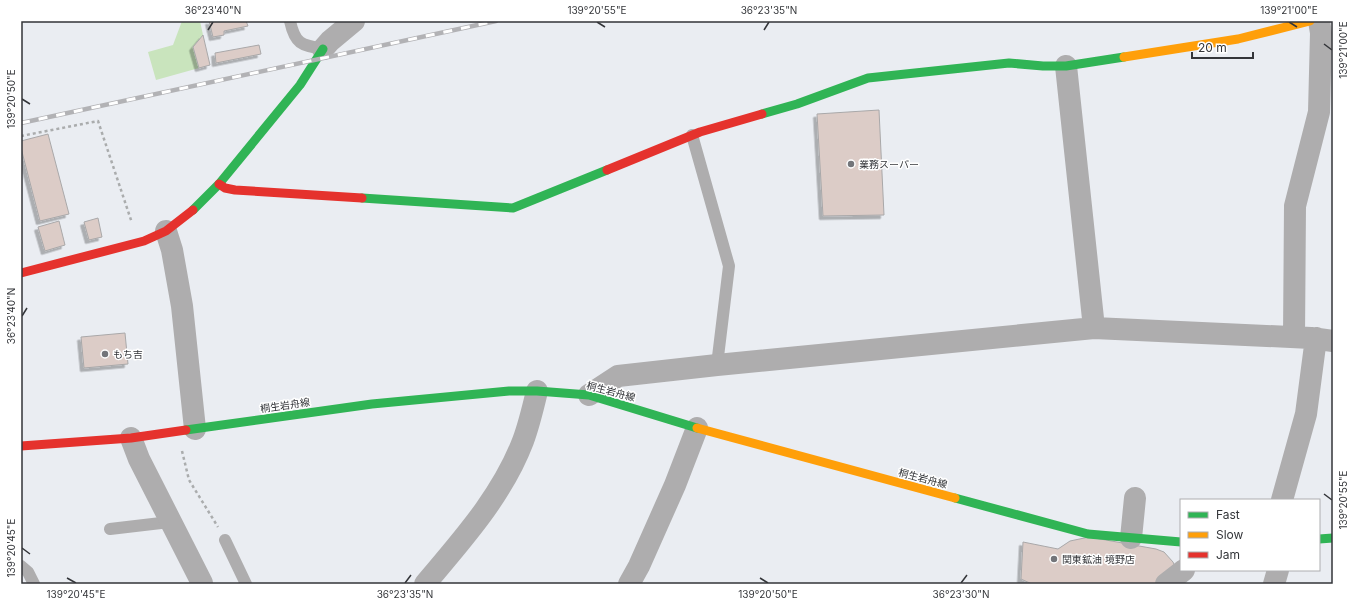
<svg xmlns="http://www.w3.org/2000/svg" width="1354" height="605" viewBox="0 0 1354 605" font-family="Inter,'Noto Sans JP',sans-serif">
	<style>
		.green { fill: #c9e4bd }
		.building { fill: #dcccc7; stroke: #a9a8a9; filter: url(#shadow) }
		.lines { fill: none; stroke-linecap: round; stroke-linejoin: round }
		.path { stroke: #aaacad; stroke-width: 2.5; stroke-dasharray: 3 3; stroke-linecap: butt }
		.lane { stroke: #aeadae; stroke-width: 12 }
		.street { stroke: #aeadae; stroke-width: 22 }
		.fast { stroke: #30b455; stroke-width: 9 }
		.slow { stroke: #ff9f0a; stroke-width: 9 }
		.jam { stroke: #e5322d; stroke-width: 9 }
		.rail-casing { stroke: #b2b2b5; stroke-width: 4.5 }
		.rail { stroke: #fff; stroke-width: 3; stroke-dasharray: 9; stroke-linecap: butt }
		.ticks { fill: none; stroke: #333539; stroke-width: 1.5 }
		.poi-dot { fill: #73757a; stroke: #fff; stroke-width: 1.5 }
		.labels { text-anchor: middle; stroke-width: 3; stroke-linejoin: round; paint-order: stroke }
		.poi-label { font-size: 10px; fill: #333539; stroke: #fff; text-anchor: start }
		.street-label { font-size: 10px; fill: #333539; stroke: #fff }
		.neatline { fill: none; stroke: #333539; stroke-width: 1.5 }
		.ticks-label { font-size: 10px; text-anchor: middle; fill: #333539 }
	</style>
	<defs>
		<filter id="shadow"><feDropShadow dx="-3.5" dy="3.5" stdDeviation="0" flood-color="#0004"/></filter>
	</defs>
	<rect width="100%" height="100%" fill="#eaedf2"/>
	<path class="green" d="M182 21H200L203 35 193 47 199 68 156 80 148 52 173 45Z"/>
	<path class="building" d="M209 21H246L248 26 224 31V35L213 37Z
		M203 35 210 65 199 68 193 47Z
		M259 45 261 54 216 63 215 53Z
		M879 110 884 215 823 216 817 114Z
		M48 134 69 214 40 221 21 148V141Z
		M98 218 102 237 89 240 84 222Z
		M59 221 65 245 45 251 38 227Z
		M125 333 128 364 84 368 81 337Z
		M1089 537 1156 549 1164 552 1173 562 1177 571 1159 584H1032L1021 579 1023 542 1058 549 1070 541Z"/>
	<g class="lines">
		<path class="path" d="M21 136 98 121 132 223
			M182 451 189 480 218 527"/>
		<path class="lane" d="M290 21C295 44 301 45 323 49
			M692 135 729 266 717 365
			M110 529 161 523 169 520
			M225 540 246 584
			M21 566 28 572 34 584"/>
		<path class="street" d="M323 49 330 41 354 21
			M1066 66 1094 328
			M166 231 172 250 182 306 195 429
			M1294 337 1295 206 1319 112 1321 33 1319 21
			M589 395 618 376 717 365 1094 328 1311 338 1333 341
			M131 438 139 459 202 583
			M1282 500 1306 414 1316 338
			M1131 538 1135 498
			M425 584C462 540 502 496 523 441 529 425 533 408 537 391
			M629 584 639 566 675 485 697 428
			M1166 584 1184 570
			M1274 584 1278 570"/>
		<path class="fast" d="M762 114 797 104 868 78 1009 63 1043 66H1066L1124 57
			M362 198 513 208 607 170
			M193 210 219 184 300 85 323 49
			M186 430 372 404 509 391H537L589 395 697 428
			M955 498 1088 534 1181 542
			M1319 539 1333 538"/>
		<path class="slow" d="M1124 57 1238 39 1310 21
			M697 428 955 498"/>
		<path class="jam" d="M607 170 700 132 762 114
			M219 184 225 188 235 190 362 198
			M21 273 144 241 166 231 193 210
			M21 446 131 438 186 430"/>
		<g class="rail-casing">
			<path id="rail" d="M21 123 496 21"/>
		</g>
		<use href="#rail" class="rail"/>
	</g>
	<path class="ticks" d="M597 22 605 27M1289 22 1297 27M208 30 213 22M764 30 769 22M1324 44 1332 50M22 99 30 104M22 316 27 308M1324 494 1332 500M22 548 30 554M67 578 76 583M760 578 768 583M405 583 411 575M961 583 967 575"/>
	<g class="poi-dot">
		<circle cx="851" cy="164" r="4"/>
		<circle cx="105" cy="354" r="4"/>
		<circle cx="1054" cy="559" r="4"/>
	</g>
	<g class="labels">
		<g class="poi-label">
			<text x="859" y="168">業務スーパー</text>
			<text x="113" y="358">もち吉</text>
			<text x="1062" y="563">関東鉱油 境野店</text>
		</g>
		<g class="street-label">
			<text transform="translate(611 391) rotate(15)" y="4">桐生岩舟線</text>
			<text transform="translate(285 405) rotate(-8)" y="4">桐生岩舟線</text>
			<text transform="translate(923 478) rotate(15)" y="4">桐生岩舟線</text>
		</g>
	</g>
	<rect width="1354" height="605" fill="none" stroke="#ffffff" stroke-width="44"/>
	<rect x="1180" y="499" width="140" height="72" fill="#ffffff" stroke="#adaeb0"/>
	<rect x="1188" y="512" width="20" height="6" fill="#30b455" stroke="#adaeb0"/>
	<text x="1216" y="519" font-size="12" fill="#333539">Fast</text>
	<rect x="1188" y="532" width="20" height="6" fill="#ff9f0a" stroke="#adaeb0"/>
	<text x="1216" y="539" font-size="12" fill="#333539">Slow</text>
	<rect x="1188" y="552" width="20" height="6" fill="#e5322d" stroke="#adaeb0"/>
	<text x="1216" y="559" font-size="12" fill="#333539">Jam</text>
	<path d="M1192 52v6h61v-6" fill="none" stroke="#333539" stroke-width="2"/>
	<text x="1198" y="52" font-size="12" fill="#333539" stroke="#ffffff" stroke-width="3" paint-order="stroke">20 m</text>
	<rect x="22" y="22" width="1310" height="561" class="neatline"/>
	<g class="ticks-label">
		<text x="213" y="14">36°23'40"N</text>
		<text x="597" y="14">139°20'55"E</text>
		<text x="769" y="14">36°23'35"N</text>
		<text x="1289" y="14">139°21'00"E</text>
		<text transform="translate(1343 50) rotate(-90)" y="4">139°21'00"E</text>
		<text transform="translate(11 99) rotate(-90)" y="4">139°20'50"E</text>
		<text transform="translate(11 316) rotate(-90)" y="4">36°23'40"N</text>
		<text transform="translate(1343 500) rotate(-90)" y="4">139°20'55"E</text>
		<text transform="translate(11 548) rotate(-90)" y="4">139°20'45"E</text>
		<text x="76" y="598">139°20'45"E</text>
		<text x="405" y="598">36°23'35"N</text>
		<text x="768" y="598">139°20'50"E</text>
		<text x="961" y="598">36°23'30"N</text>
	</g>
</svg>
